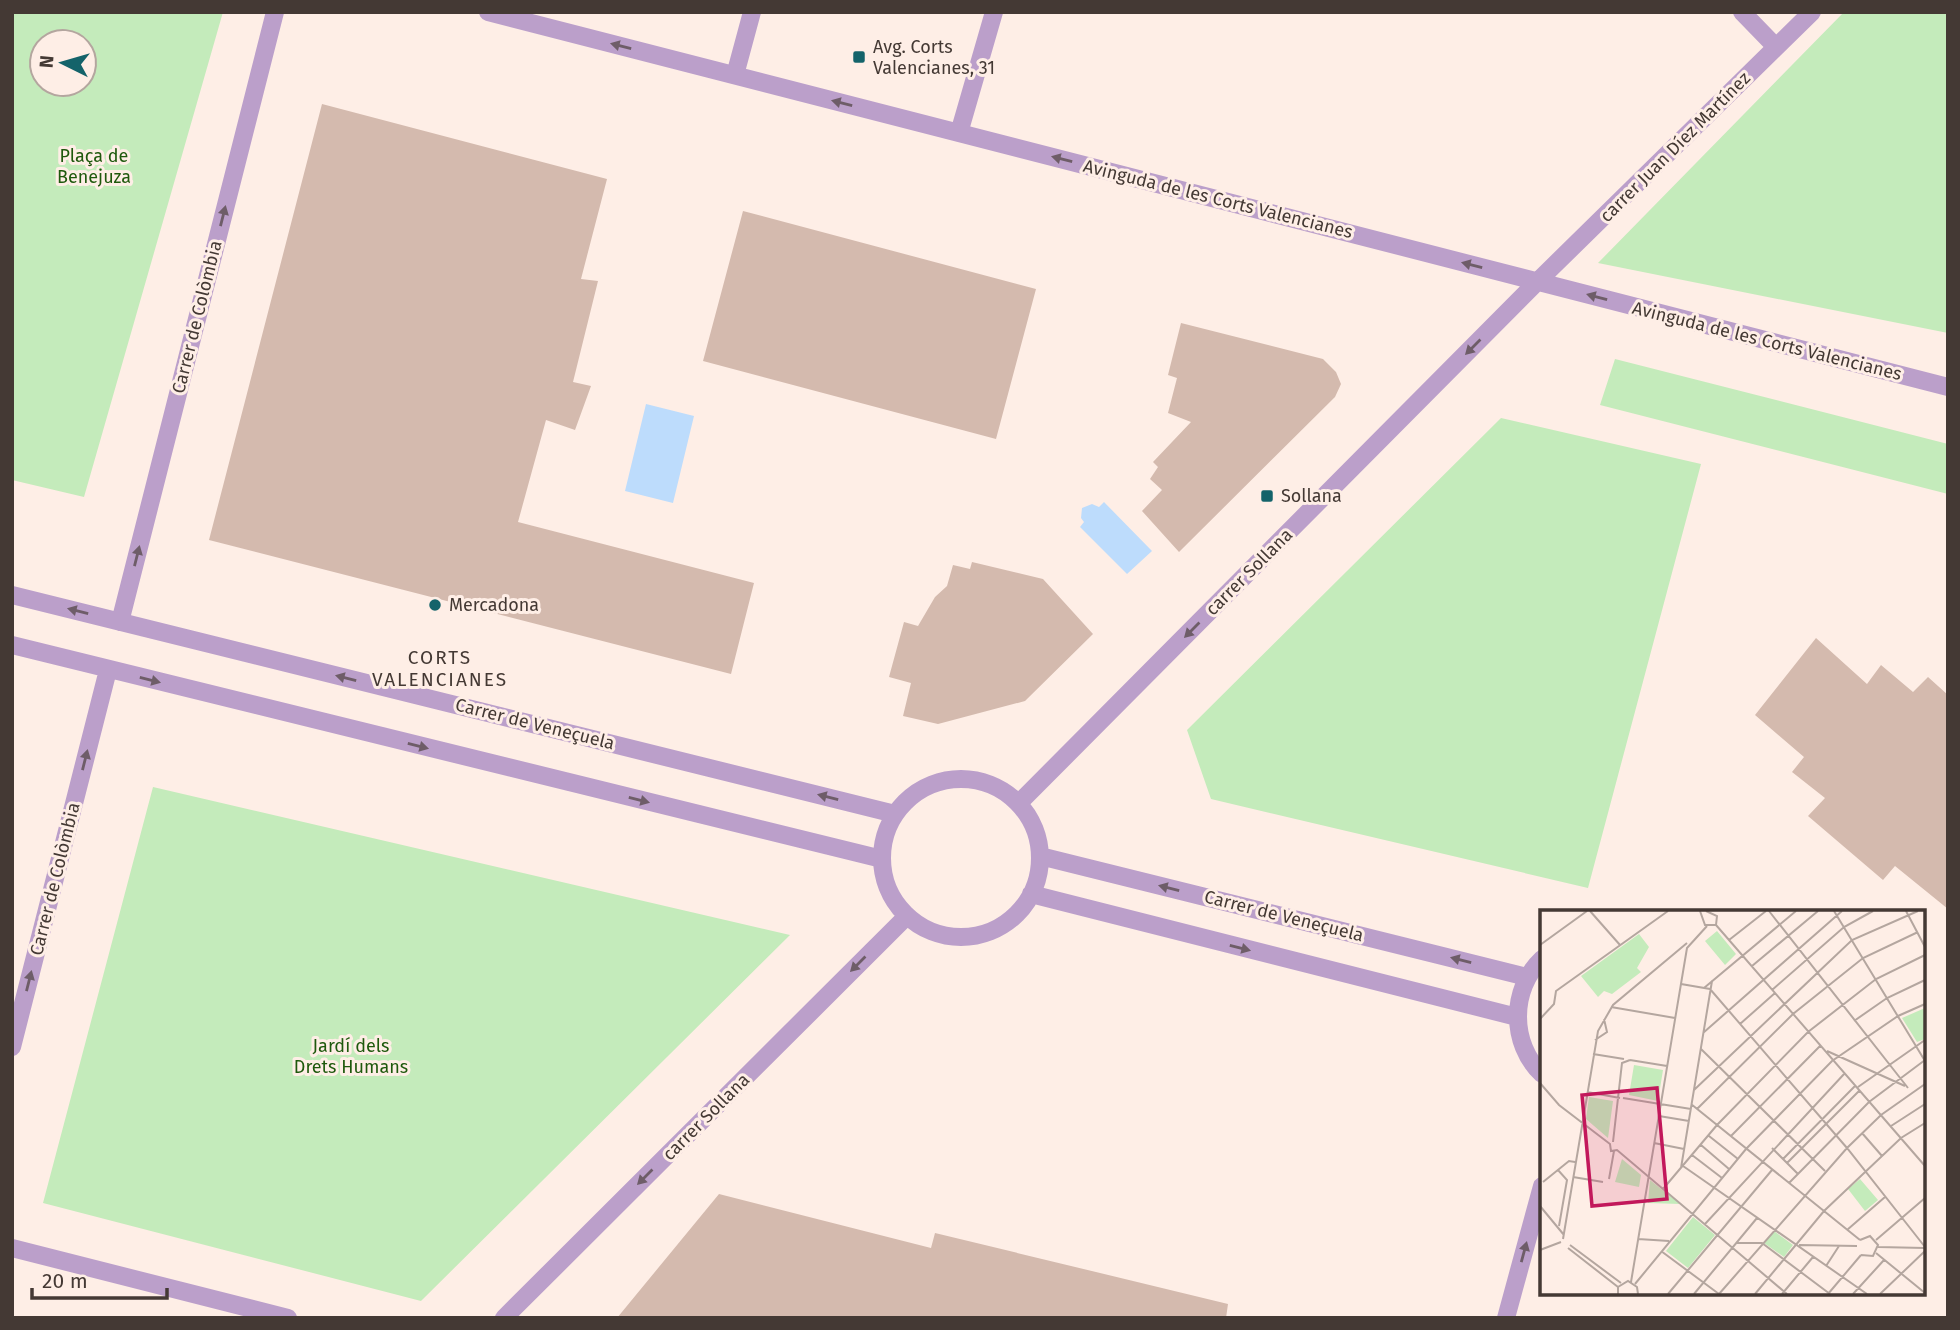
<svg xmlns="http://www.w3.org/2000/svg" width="1960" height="1330" viewBox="0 0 1960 1330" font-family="'Fira Sans',sans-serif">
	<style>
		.green { fill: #c4ebbb; fill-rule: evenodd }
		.water { fill: #bddcfc }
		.building { fill: #d4baae }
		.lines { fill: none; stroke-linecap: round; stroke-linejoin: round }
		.street { stroke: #bb9fca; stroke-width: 18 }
		.oneway { fill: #6e5d68 }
		.poi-dot { fill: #14636a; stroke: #feeee6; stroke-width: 2.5 }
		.labels { text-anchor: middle; stroke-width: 6; stroke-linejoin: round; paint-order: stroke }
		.poi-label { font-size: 18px; fill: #443934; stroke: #feeee6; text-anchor: start }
		.street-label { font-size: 18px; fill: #443934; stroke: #feeee6 }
		.park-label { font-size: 18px; fill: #1e590c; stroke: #feeee6 }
		.neighbourhood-label { font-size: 19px; letter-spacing: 2px; fill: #443934; stroke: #feeee6 }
		.inset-road { fill: none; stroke: #b4a69f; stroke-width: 2 }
		.view { fill: #c2185b; fill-opacity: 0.15; stroke: #c2185b; stroke-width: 3.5 }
		.inset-edge { fill: none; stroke: #443934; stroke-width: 3.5 }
	</style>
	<rect width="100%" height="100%" fill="#feeee6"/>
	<path class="green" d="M12 12H223L84 497 12 480ZM42 42H84V84H42Z
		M1844 12H1948V333L1598 263Z
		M1615 359 1948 444V494L1600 405Z
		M1501 418 1701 464 1588 888 1211 799 1187 730Z
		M153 787 790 935 421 1301 43 1203Z"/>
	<path class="water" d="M646 404 694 416 673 503 625 491Z
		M1104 502 1152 551 1127 574 1080 527 1084 522 1081 518 1082 508 1092 504 1099 507Z"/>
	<path class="building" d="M322 104 607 179 581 279 598 281 573 382 591 386 575 430 546 420 518 522 754 583 731 674 209 540Z
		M743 211 1036 289 996 439 703 361Z
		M1181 323 1323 359 1336 372 1341 384 1335 397 1179 552 1142 511 1162 490 1150 479 1158 467 1153 462 1191 422 1168 413 1177 378 1168 375Z
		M972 562 1043 579 1093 634 1025 701 938 724 903 716 911 683 889 677 904 622 918 626 935 597 947 586 953 565 970 569Z
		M1816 638 1867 684 1881 665 1913 692 1928 677 1948 695V909L1895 866 1883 880 1808 816 1825 798 1792 772 1804 757 1755 715Z
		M719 1194 931 1248 935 1233 1228 1304 1226 1318H617Z"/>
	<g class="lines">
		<path class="street" d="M488 12 1948 387
			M1742 12 1776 47
			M735 75 752 12
			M959 133 994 12
			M12 595 895 814
			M120 622 275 12
			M12 645 882 859
			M882 858a79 79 0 1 1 158 0a79 79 0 1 1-158 0Z
			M1019 803 1538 281 1812 12
			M1040 856 1527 977
			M1031 894 1517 1017
			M1542 959C1510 989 1510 1044 1542 1074
			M12 1047 108 670
			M12 1248 288 1318
			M504 1318 907 916
			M1506 1318 1542 1186"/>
	</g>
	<defs><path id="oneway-solid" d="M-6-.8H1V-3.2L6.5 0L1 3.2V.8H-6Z" transform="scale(1.75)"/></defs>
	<g class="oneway">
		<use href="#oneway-solid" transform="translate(621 46) rotate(-166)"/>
		<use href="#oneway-solid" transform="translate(842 103) rotate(-166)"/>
		<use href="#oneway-solid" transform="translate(1062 159) rotate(-166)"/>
		<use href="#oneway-solid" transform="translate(223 216) rotate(-76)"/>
		<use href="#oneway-solid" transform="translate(1472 265) rotate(-166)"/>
		<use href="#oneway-solid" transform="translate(1597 297) rotate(-165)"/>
		<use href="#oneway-solid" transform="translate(1473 347) rotate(135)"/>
		<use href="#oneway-solid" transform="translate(137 556) rotate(-76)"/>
		<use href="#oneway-solid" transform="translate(78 611) rotate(-166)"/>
		<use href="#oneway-solid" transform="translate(1192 630) rotate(135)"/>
		<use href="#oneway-solid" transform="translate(346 678) rotate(-166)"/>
		<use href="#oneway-solid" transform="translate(150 680) rotate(14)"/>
		<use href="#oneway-solid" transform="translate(418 746) rotate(14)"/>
		<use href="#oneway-solid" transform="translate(85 760) rotate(-76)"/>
		<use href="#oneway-solid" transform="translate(828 797) rotate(-166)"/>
		<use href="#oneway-solid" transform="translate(639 800) rotate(14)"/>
		<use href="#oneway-solid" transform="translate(1169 888) rotate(-166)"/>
		<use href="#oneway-solid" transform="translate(1240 948) rotate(14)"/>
		<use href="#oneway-solid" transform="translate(1461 960) rotate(-166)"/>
		<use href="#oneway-solid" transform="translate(858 964) rotate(135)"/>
		<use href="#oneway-solid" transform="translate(29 981) rotate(-76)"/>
		<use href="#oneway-solid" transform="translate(645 1177) rotate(135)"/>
		<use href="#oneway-solid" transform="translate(1524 1252) rotate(-75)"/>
	</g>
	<g class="poi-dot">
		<rect x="852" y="50" width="14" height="14" rx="3.5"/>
		<rect x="1260" y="489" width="14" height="14" rx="3.5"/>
		<circle cx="435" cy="605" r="7"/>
	</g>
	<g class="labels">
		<g class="poi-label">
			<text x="873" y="53">Avg. Corts<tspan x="873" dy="21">Valencianes, 31</tspan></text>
			<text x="1281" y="502">Sollana</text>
			<text x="449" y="611">Mercadona</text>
		</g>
		<g class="street-label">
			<text transform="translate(1675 147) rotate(-45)" y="6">carrer Juan Díez Martínez</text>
			<text transform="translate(1218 199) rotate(14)" y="6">Avinguda de les Corts Valencianes</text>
			<text transform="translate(197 317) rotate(-76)" y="6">Carrer de Colòmbia</text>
			<text transform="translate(1767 341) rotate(14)" y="6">Avinguda de les Corts Valencianes</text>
			<text transform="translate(1249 572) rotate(-45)" y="6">carrer Sollana</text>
			<text transform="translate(535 724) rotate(14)" y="6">Carrer de Veneçuela</text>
			<text transform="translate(55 879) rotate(-76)" y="6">Carrer de Colòmbia</text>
			<text transform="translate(1284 916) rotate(14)" y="6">Carrer de Veneçuela</text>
			<text transform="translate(706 1117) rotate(-45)" y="6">carrer Sollana</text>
		</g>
		<g class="park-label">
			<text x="94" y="162">Plaça de<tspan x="94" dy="21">Benejuza</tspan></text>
			<text x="351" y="1052">Jardí dels<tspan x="351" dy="21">Drets Humans</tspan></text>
		</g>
		<g class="neighbourhood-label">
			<text x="440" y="664">CORTS<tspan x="440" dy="22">VALENCIANES</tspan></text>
		</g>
	</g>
	<g transform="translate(1540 910)">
		<rect width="385" height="385" fill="#feeee6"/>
		<path d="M177 21 196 44 185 55 165 31ZM99 24 109 37 97 58 101 62 72 84 64 81 58 87 41 66ZM385 98V129L377 132 362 108ZM94 155 123 160 118 191 89 185ZM49 187 73 191 68 228 46 209ZM82 249 101 265 99 277 75 272ZM320 269 338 290 325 301 308 279ZM110 270 140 294 108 293ZM153 307 175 325 148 358 126 341ZM234 321 253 335 244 347 224 333Z" fill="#c4ebbb"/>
		<path class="inset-road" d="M50 1 80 35M160 1 165 15H176M166 1 177 6 176 15M229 1 368 178M294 1 385 151M366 1 385 37M176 15 385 256M189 30 226 1M0 35 47 1M212 56 278 1M141 74 170 79 307 238 385 337M164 78 256 1M232 80 304 17 333 1M71 97 135 108M0 109 14 94 16 81 128 1M314 111 347 88 385 70M200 114 235 83M163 123 302 1M55 130 67 122 64 109M161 139 285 261M287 141 365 176M53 144 84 149M90 150 127 156M0 173 19 195 70 234 71 241 77 240 247 384M318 177 385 130M154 180 312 30 378 1M47 182 80 188M83 188 151 199M151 194 320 330M157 199 253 104 323 48 378 22M119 206 149 211M351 216 385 194M322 223 342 246M169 226 198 249M191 226 280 136M73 232 82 153 90 150M114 233 144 239M161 235 189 259M232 238 258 264M152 245 182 268M243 249 315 176M247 253 319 181M143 256 327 384M141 258 172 71M18 260 27 270 19 316M33 267 63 272M69 269 74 241M3 272 29 251 35 252M249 273 329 192 385 150M123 279 177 215 268 122 336 69 385 45M0 296 24 325M165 314 305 163M307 320 345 287M23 329 58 121 73 95 147 33M98 329 129 331M320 330 330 326 338 335 333 346 321 345M336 330 385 288M196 333H222L290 384M30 335 81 373M259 335 317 336M338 337 385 338M28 338 78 377M0 340 21 332M121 341 179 384M336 343 385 383M286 356 299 336M91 372 147 38 167 16M95 374 206 239 292 151 358 106 385 94M78 384V377L88 371 97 377 98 384M128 384 232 260M154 384 217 308M179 384 307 238 341 205 385 174M215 384 284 301 361 228 385 213M242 384 273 347M288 384 321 345M313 384 344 350M340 384 385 341"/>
		<path class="view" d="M117 178 127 289 52 296 42 185Z"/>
		<rect width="385" height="385" class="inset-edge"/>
	</g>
	<rect width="1960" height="1330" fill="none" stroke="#443934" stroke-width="28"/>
	<g transform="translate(63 63) rotate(275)"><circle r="33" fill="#feeee6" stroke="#b4a69f" stroke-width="2"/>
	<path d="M0-5L12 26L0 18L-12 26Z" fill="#14636a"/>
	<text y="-10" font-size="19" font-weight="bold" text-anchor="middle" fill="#443934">N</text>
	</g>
	<path d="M32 1288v10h135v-10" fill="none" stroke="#443934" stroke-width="3.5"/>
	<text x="42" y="1288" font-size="21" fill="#443934" stroke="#feeee6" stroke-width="5" paint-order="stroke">20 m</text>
</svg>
